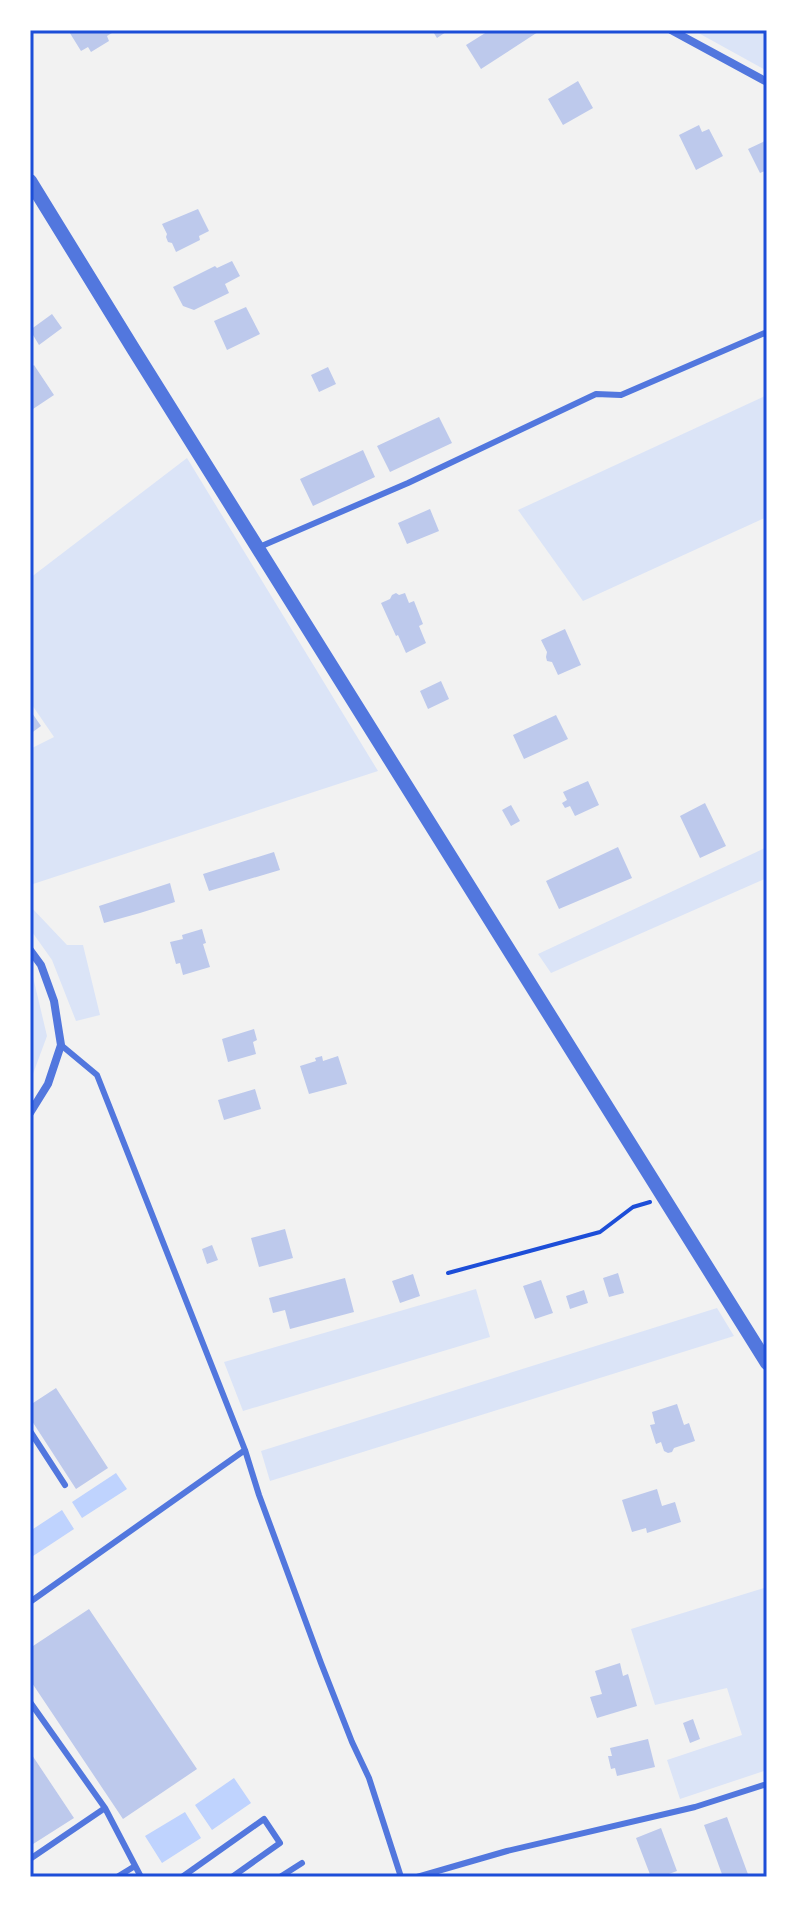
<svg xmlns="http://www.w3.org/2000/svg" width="797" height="1907" viewBox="0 0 797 1907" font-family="'Public Sans',sans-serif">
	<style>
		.green { fill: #dbe4f7 }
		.water { fill: #bfd3fe }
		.building { fill: #bdc9ec }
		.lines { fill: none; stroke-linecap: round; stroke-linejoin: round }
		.path { stroke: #1d4ed8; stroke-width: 4 }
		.service { stroke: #5277de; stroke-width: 6 }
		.minor { stroke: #5277de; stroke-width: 8 }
		.tertiary { stroke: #5277de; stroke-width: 14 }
		.neatline { fill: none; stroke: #1d4ed8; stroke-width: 3 }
	</style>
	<rect width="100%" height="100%" fill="#f2f2f2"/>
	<path class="green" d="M693 30H767V71Z
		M767 395V517L583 601 518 510Z
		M187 458 378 771 30 885V749L54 737 30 702V578Z
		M767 847V878L551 973 538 954Z
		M30 906 67 945H83L100 1015 76 1021 52 960 30 929Z
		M30 973 33 977 47 1036 30 1082Z
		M476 1289 490 1337 243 1411 224 1362Z
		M717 1308 734 1336 270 1481 261 1451Z
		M767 1587V1770L680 1799 667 1760 742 1735 727 1688 655 1705 631 1629Z"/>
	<path class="water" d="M116 1473 127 1489 82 1518 72 1502Z
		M62 1510 74 1529 30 1558V1531Z
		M234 1778 251 1803 212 1830 195 1805Z
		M185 1812 201 1838 162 1863 145 1836Z"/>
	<path class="building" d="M68 30H117L107 36 109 41 91 52 88 47 81 51Z
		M432 30H449L437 38Z
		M490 30H541L481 69 466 45Z
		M578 81 593 108 563 125 548 99Z
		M699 125 702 132 709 129 723 156 696 170 679 135Z
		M767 140V170L760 173 748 149Z
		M198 209 209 231 199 236 200 240 176 252 172 243 168 242 166 237 167 234 162 224Z
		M232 261 240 276 225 284 229 293 194 310 183 306 173 287 215 266 217 268Z
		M246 307 260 334 227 350 214 321Z
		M52 314 62 328 39 345 30 330Z
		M34 365 54 395 30 411V368Z
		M328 367 336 384 319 392 311 375Z
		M439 417 452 443 390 472 377 446Z
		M363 450 375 477 313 506 300 479Z
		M430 509 439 531 407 544 398 523Z
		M396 593 399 595 405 593 409 603 414 601 423 624 419 626 426 643 406 653 398 635 396 636 381 603 390 599 392 595Z
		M565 629 581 665 558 675 552 662 547 661 546 657 547 652 541 640Z
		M441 681 449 699 428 709 420 691Z
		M30 710 41 726 30 734Z
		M556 715 568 739 524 759 513 735Z
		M588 781 599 805 575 816 570 806 565 808 562 803 567 800 563 792Z
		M705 803 726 846 700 858 680 816Z
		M511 805 520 821 511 826 502 810Z
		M618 847 632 878 559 909 546 881Z
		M274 852 280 870 209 891 203 874Z
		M170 883 175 902 140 913 104 923 99 906Z
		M202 929 206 943 203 944 210 967 183 975 180 963 176 964 170 942 183 939 182 935Z
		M254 1029 257 1040 253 1042 256 1054 228 1062 222 1039Z
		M322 1056 323 1061 338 1056 347 1084 309 1094 300 1066 316 1061 315 1058Z
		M255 1089 261 1109 224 1120 218 1100Z
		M285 1229 293 1258 259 1267 251 1238Z
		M212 1245 218 1260 207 1264 202 1249Z
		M618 1273 624 1293 609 1297 603 1278Z
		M413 1274 420 1296 400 1303 392 1281Z
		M345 1278 354 1312 290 1329 285 1310 273 1313 269 1298Z
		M541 1280 553 1313 535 1319 523 1286Z
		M584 1290 588 1303 570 1309 566 1296Z
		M56 1388 108 1468 76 1489 30 1418V1405Z
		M677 1404 684 1425 689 1423 695 1441 674 1448 672 1452 668 1453 664 1451 661 1442 656 1444 650 1425 655 1424 652 1412Z
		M657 1489 662 1506 675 1502 681 1522 647 1533 646 1528 632 1532 622 1500Z
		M89 1609 197 1769 123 1819 30 1680V1648Z
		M620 1663 623 1676 628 1674 637 1706 597 1718 590 1697 602 1694 595 1671Z
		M693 1719 700 1739 690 1743 683 1723Z
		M648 1739 655 1767 617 1776 615 1768 611 1769 608 1756H612L610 1748Z
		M30 1752 74 1818 30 1846Z
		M727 1817 749 1877H723L704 1825Z
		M661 1828 677 1871 661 1877H651L636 1838Z"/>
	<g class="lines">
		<path class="path" d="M448 1273 600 1232 633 1207 650 1202"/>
		<path class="service" d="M257 548 408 483 596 394 621 395 767 332
			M61 1045 97 1075 245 1450 259 1495 321 1663 352 1742 369 1778 401 1877
			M30 1431 65 1485
			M30 1602 245 1450
			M30 1702 105 1808 141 1877
			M30 1859 105 1808
			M117 1877 135 1866
			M182 1877 264 1819 280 1843 232 1877
			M280 1877 302 1863
			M417 1877 507 1851 695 1807 767 1784"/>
		<path class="minor" d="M671 30 767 82
			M30 950 41 965 54 1001 61 1045 48 1084 30 1113"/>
		<path class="tertiary" d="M30 181 134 350 767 1363"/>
	</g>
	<rect width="797" height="1907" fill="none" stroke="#ffffff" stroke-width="64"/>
	<rect x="32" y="32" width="733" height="1843" class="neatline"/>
</svg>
